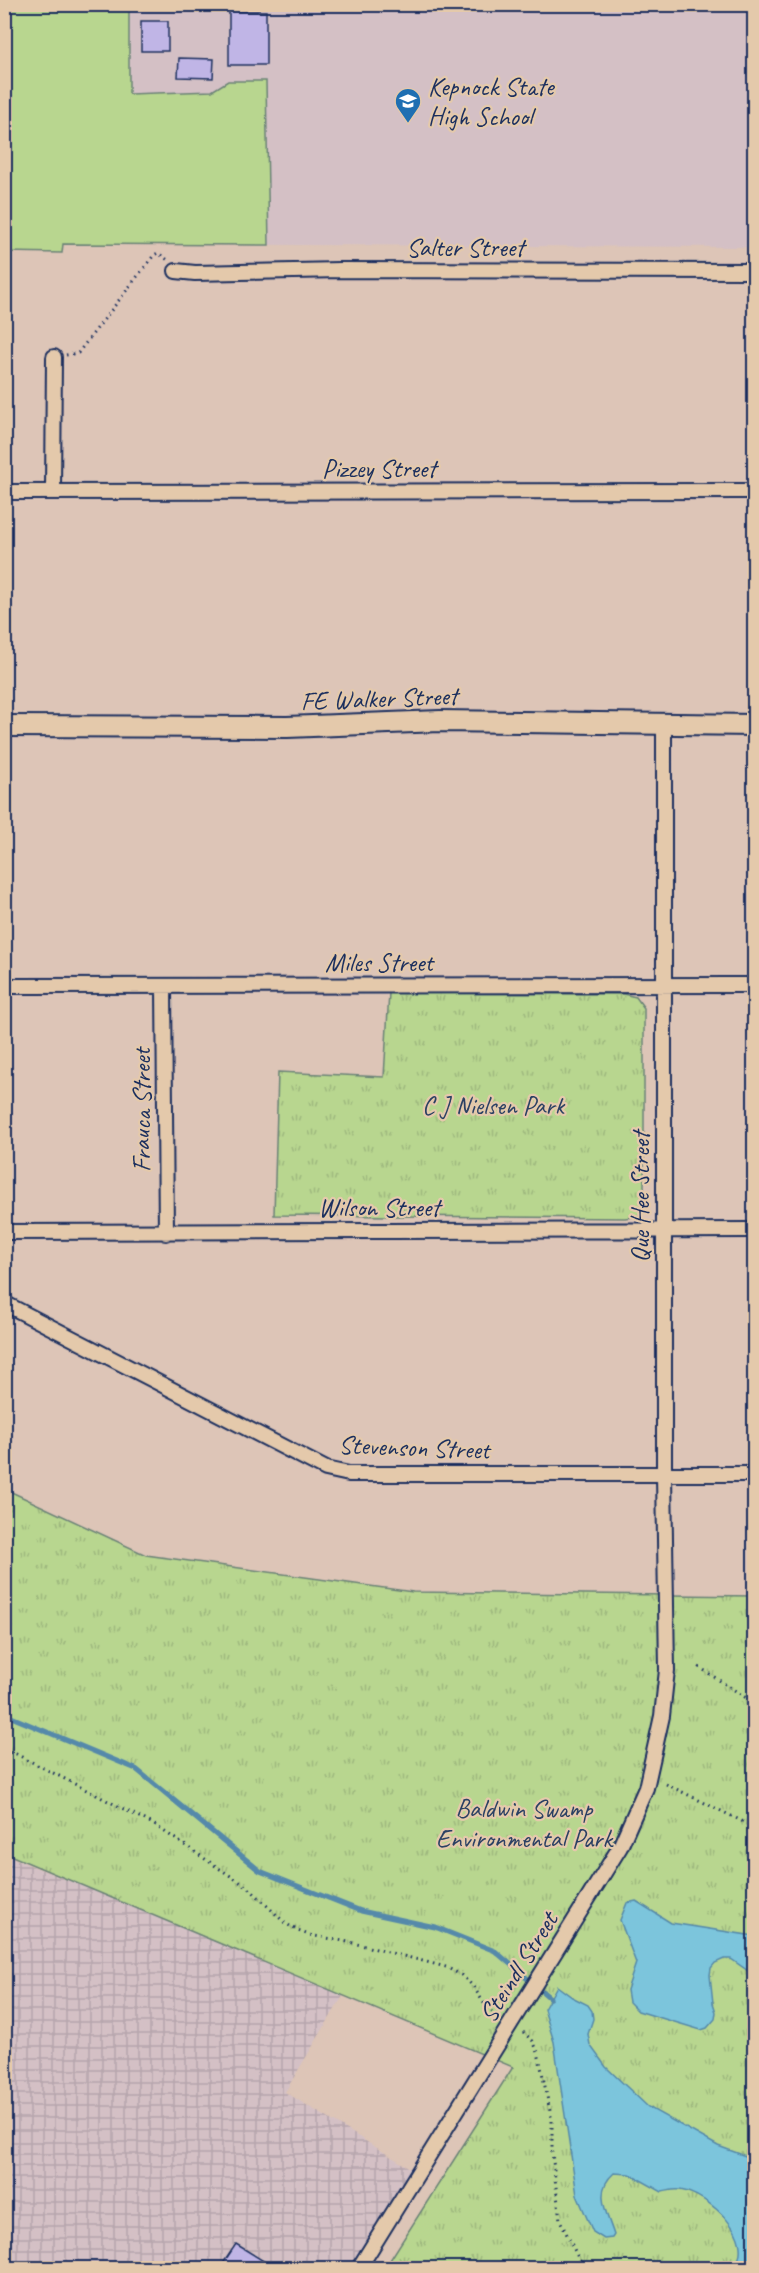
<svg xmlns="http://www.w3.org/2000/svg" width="759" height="2273" viewBox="0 0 759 2273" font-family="Caveat,sans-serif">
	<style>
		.built { fill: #d4c0c5 }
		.industrial { fill: url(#industrial-grid) }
		.green { fill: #b8d68f; stroke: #6a8276; stroke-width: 1.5 }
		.park { fill: url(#park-tufts); stroke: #6a8276; stroke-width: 1.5 }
		.water { fill: #7cc5dc; stroke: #5589aa; stroke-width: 1.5 }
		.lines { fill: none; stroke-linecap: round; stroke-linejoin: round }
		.stream { stroke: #5589aa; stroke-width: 5 }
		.building { fill: #c0b5e6; stroke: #1b2f5e; stroke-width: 1.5 }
		.minor-casing { stroke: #1b2f5e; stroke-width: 18 }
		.secondary-casing { stroke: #1b2f5e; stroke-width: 24 }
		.path { stroke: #1b2f5e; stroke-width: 3; stroke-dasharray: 1.5 4.5; stroke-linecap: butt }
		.minor { stroke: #e4c9ab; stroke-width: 14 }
		.secondary { stroke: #e4c9ab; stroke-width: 20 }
		.labels { text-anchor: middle; stroke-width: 4.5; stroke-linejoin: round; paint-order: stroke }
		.poi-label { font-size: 26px; fill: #1b2f5e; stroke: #e4c9ab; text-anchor: start }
		.street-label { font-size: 26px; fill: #1b2f5e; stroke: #e4c9ab }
		.park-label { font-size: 26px; fill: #2b4063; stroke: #e4c9ab }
	</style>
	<defs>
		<pattern id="industrial-grid" width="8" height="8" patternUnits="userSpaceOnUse" patternTransform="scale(1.5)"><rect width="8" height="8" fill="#d4c0c5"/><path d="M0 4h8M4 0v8" fill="none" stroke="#b5a5ac"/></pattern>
		<pattern id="park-tufts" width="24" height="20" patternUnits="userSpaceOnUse" patternTransform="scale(1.5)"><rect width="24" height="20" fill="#b8d68f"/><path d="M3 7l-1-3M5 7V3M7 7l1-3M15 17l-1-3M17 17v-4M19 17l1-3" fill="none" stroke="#9eb87e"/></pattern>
	</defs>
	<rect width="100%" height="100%" fill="#ddc5b7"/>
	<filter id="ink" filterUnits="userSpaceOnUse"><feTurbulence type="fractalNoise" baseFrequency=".0167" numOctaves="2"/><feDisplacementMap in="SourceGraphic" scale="12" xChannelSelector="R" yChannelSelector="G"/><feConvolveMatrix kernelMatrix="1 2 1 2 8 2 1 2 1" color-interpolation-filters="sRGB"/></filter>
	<g filter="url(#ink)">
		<path class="built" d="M60 5H754V247L62 244Z"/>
		<path class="industrial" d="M4 1855 98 1892 343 1996 285 2092 418 2173 358 2268H5Z"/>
		<path class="green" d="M5 4 129 5V94L212 91 228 81H266L269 245 63 244 62 253 5 252Z"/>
		<path class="park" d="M389 993 623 994 636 997 644 1008V1210L639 1216 625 1218 274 1215 278 1072 384 1077Z
			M5 1489 146 1555 413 1592 754 1596V2268H385L513 2067 5 1853Z"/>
		<path class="water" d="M636 1901 671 1923 754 1936V1975L731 1959H724L715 1963 711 1968 710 1975 713 2003 716 2012 715 2019 707 2028 701 2030 638 2011 629 2002 627 1990 636 1963 620 1920 627 1903Z
			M557 1986 572 1997 588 2005 592 2011 593 2019 588 2034 590 2045 606 2067 648 2107 718 2146 754 2159V2268H733C759 2239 708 2194 680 2190 674 2189 668 2191 662 2192L630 2174 614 2173C593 2191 607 2213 614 2235L612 2238 604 2239 593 2232 577 2195 554 2042 544 2009Z"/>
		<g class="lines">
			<path class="stream" d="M4 1714 136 1769 260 1871 361 1911 435 1927 495 1951 550 1998"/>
		</g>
		<path class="building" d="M229 11H266V65H229Z
			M141 21H168V51H141Z
			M179 58 214 59 213 78 178 77Z
			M236 2244 275 2268H220Z"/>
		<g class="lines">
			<g class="minor-casing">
				<path id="minor" d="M176 271 195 273 340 270 754 271
					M4 492 754 491
					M53 492 54 357
					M4 986 754 985
					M164 986 166 1233
					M4 1232 754 1230
					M4 1303 326 1469 349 1474H754
					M359 2268 620 1847 646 1788 662 1716 667 1670 664 1474V724"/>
			</g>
			<g class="secondary-casing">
				<path id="secondary" d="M4 726 287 727 440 721 754 725"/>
			</g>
			<path class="path" d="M66 355 78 353 154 255 158 253 168 260
				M699 1667 754 1703
				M4 1751 16 1754 153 1824 250 1889 285 1923 298 1931 309 1935 349 1942 446 1967 461 1975 473 1986 487 2008 500 2018
				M666 1784 754 1827
				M523 2032 533 2041 538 2052 552 2121V2153L560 2220 583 2268"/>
			<use href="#minor" class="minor"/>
			<use href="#secondary" class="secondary"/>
		</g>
	</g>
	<defs>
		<g id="school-pin" transform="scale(1.35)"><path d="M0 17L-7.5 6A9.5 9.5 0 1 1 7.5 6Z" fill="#1f6fb2" stroke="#e4c9ab"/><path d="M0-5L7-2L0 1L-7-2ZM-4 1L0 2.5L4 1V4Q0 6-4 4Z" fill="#fff"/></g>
	</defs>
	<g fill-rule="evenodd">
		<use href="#school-pin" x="408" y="101"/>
	</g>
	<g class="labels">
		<g class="poi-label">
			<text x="428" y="95">Kepnock State<tspan x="428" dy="30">High School</tspan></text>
		</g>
		<g class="street-label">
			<text x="465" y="256">Salter Street</text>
			<text x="379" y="477">Pizzey Street</text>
			<text transform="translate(379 698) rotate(-2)" y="9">FE Walker Street</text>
			<text x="379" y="971">Miles Street</text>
			<text transform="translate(141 1110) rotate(-90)" y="9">Frauca Street</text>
			<text transform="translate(640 1197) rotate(-90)" y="9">Que Hee Street</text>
			<text x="379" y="1216">Wilson Street</text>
			<text transform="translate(414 1447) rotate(2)" y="9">Stevenson Street</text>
			<text transform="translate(518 1967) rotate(-58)" y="9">Steindl Street</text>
		</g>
		<g class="park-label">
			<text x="493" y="1114">C J Nielsen Park</text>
			<text x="524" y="1817">Baldwin Swamp<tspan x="524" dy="30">Environmental Park</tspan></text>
		</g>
	</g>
	<rect width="759" height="2273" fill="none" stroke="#e4c9ab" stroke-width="24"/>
	<rect x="12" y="12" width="735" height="2249" fill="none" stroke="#1b2f5e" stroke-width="2" filter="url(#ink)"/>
</svg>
